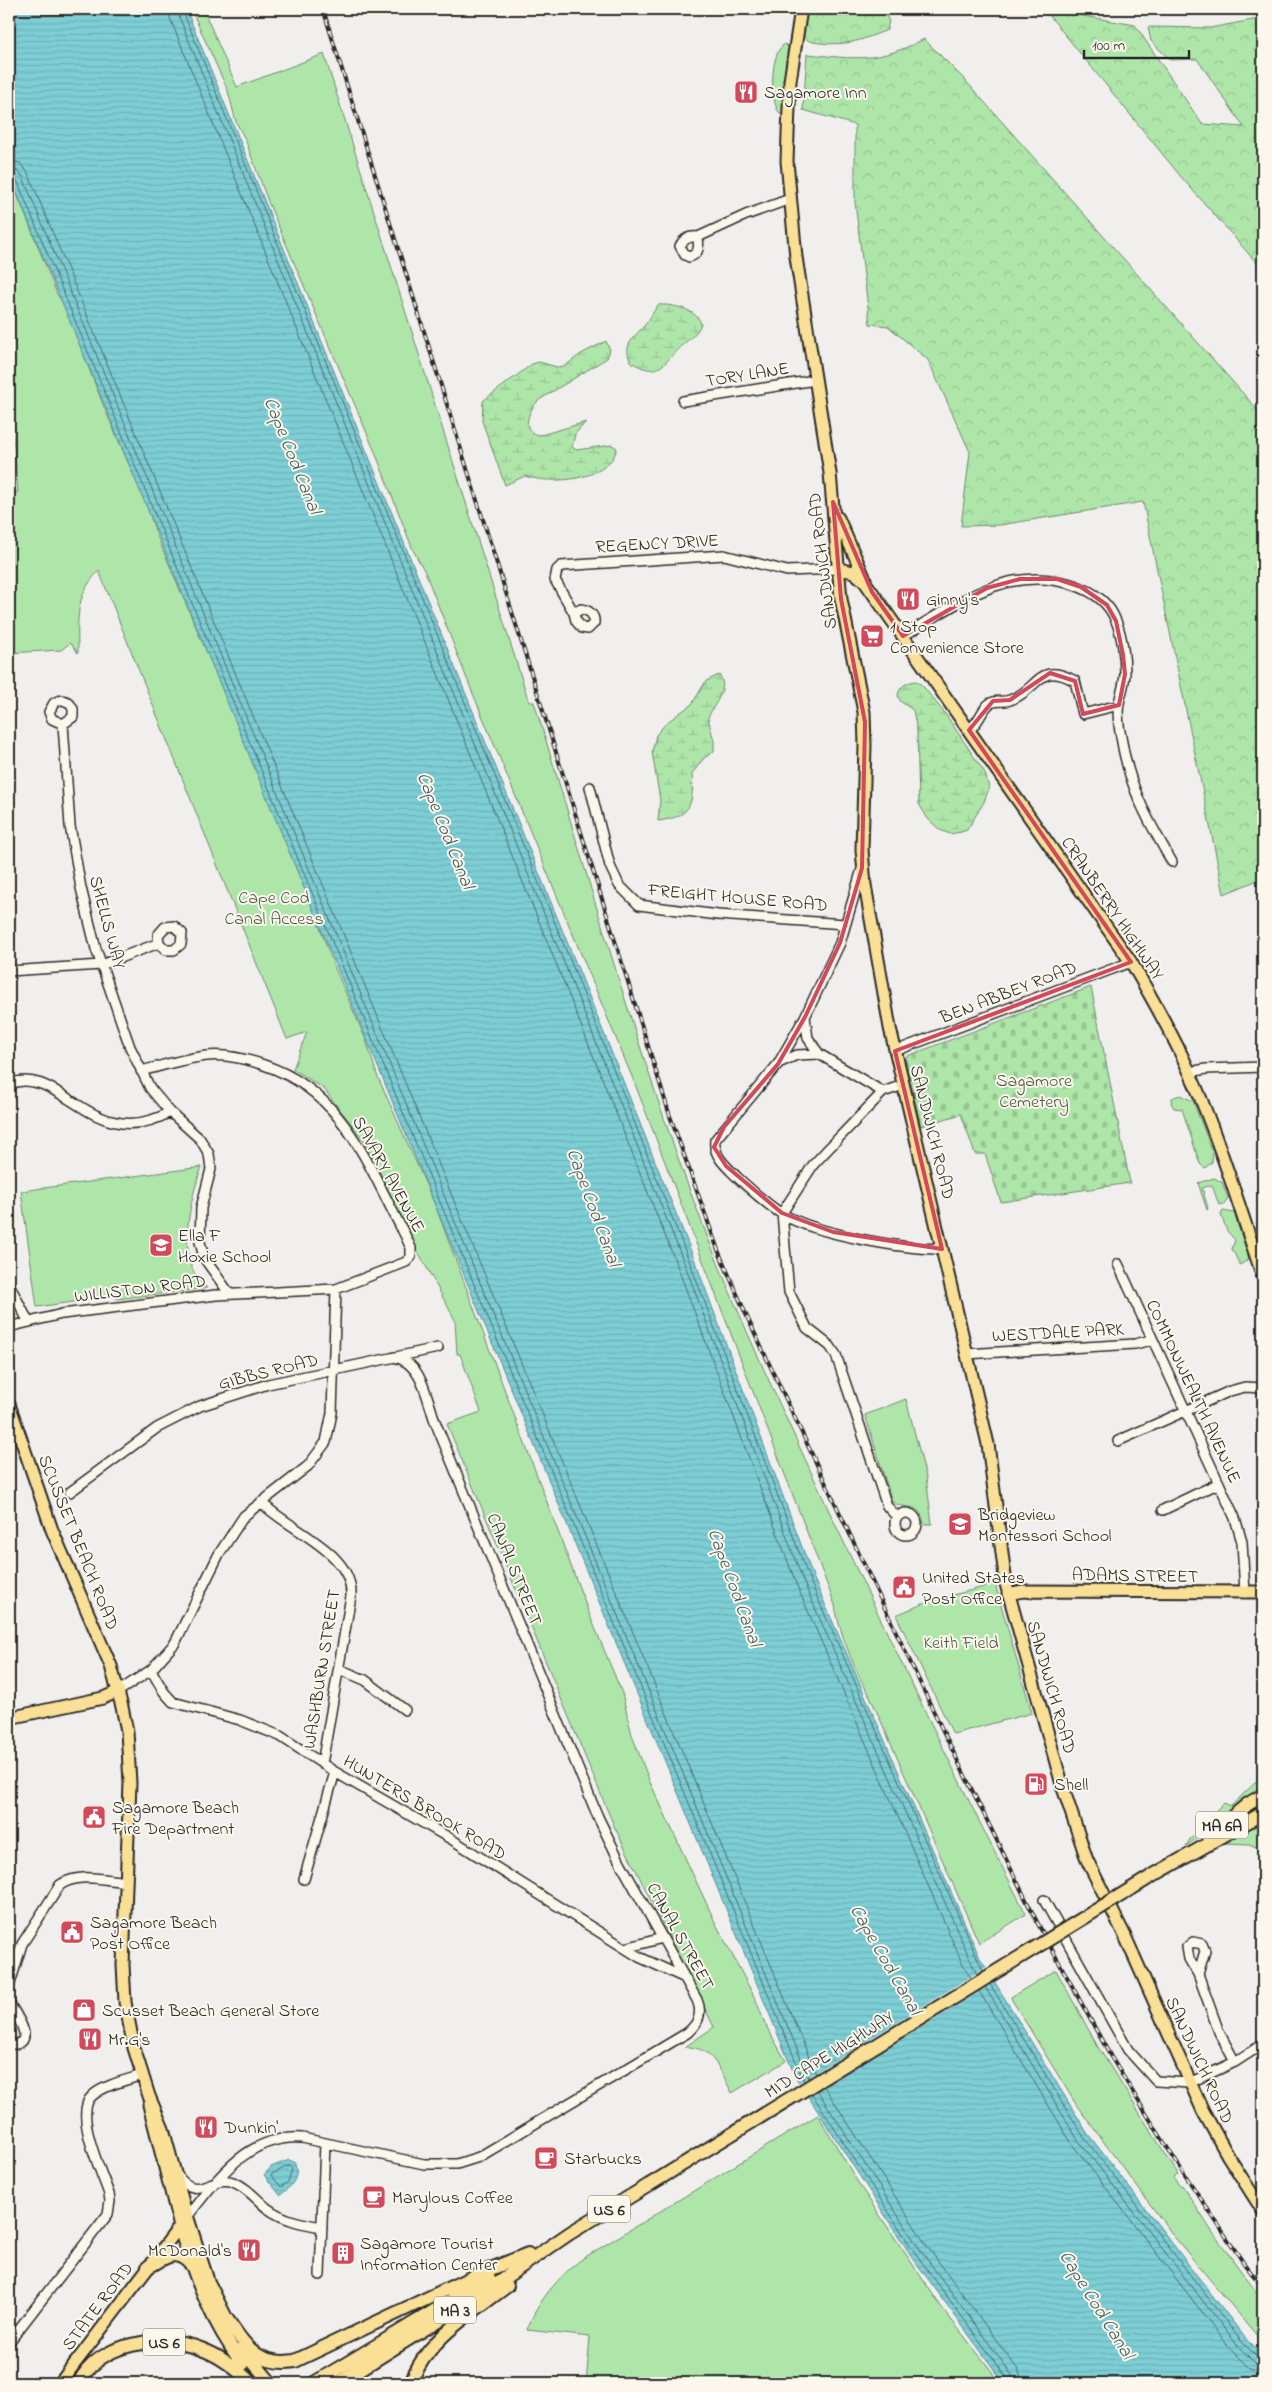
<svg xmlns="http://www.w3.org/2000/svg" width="1272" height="2392" viewBox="0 0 1272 2392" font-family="'Indie Flower',sans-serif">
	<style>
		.green { fill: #aee6a9; stroke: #6c886a }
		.forest { fill: url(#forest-crowns); stroke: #6c886a }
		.wetland { fill: url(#wetland-marsh); stroke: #6c886a }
		.cemetery { fill: url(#cemetery-stones); stroke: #6c886a }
		.water { fill: url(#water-rules); stroke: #5c8d91 }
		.pier { fill: #f1efee }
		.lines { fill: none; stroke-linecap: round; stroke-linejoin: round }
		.shore { stroke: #4c6c6f; stroke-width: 1 }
		.minor-casing { stroke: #2b2b2b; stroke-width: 12 }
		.major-casing { stroke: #2b2b2b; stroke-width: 15 }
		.highway-casing { stroke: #2b2b2b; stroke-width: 16 }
		.minor { stroke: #fbf7ec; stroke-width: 9 }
		.major { stroke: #fadf96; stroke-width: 11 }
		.highway { stroke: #fadf96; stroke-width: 12 }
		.rail-casing { stroke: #2b2b2b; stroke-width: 4 }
		.rail { stroke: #fbf7ec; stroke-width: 2; stroke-dasharray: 5.5; stroke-linecap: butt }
		.highway-bridge-casing { stroke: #2b2b2b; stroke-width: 16; stroke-linecap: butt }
		.highway-bridge { stroke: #fadf96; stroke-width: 12 }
		.marked { fill: none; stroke: #d1495b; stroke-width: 4; stroke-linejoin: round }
		.labels { text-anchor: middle; stroke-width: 4; stroke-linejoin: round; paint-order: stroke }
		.shield { fill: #fbf7ec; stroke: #696865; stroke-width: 1 }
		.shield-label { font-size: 16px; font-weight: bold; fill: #2b2b2b }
		.poi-label { font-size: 18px; fill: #2b2b2b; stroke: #fbf7ec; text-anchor: start }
		.street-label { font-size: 18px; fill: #2b2b2b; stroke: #fbf7ec }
		.park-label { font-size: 18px; fill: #4c5a4a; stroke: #fbf7ec }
		.water-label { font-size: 19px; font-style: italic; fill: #445c5e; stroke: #fbf7ec }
	</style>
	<defs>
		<pattern id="forest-crowns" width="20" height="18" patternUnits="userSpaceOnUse" patternTransform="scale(1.25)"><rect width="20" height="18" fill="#aee6a9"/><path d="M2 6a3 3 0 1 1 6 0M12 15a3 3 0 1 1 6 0" fill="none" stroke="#96c592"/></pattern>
		<pattern id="wetland-marsh" width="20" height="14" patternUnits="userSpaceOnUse" patternTransform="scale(1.25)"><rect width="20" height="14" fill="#aee6a9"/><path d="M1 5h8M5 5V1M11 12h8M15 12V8" fill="none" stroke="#96c592"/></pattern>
		<pattern id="cemetery-stones" width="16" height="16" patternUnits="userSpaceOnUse" patternTransform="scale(1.25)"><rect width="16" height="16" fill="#aee6a9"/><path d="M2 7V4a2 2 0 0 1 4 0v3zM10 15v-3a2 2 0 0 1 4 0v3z" fill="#96c592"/></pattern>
		<pattern id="water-rules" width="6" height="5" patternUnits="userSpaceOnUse" patternTransform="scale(1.25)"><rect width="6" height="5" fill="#7dced5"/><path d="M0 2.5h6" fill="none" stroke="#6cb1b7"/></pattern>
	</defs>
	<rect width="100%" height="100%" fill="#f1efee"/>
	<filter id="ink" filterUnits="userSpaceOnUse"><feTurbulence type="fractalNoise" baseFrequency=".02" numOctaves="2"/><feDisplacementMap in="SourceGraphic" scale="10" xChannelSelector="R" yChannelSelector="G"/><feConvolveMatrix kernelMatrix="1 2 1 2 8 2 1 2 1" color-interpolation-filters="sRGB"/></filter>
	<g filter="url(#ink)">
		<path class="green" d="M191 9H203L237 87 324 54 529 702H534C589 878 638 1057 704 1228 741 1324 786 1417 829 1511 893 1646 958 1781 1026 1914L979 1943 869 1694C856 1675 838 1628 835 1605L635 1084 469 684 425 572 413 550 375 452 269 204 245 139 236 122 228 91Z
			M785 44 789 48 782 115C769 108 769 51 785 44Z
			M9 174 57 294 64 305 104 407 147 506 157 536 230 707 315 914 334 966 366 1040 377 1075 435 1205 588 1611 622 1693 632 1735 649 1780 716 1924 756 2000 765 2024 786 2061 732 2093C721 2072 713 2046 685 2047L714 2027 614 1826 447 1424 481 1412 460 1354H457L455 1320 415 1246 365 1142 324 1089 293 1069 307 1032 287 1039 99 571C74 596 78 620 78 653L70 643 61 650 9 653 10 492H18L14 445 9 414Z
			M1180 1095 1193 1101 1213 1153 1212 1162 1205 1168 1200 1164 1182 1109 1174 1108 1171 1103 1172 1098Z
			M202 1167C190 1198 174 1265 207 1288L117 1299 116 1296 37 1307 21 1191Z
			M1214 1178 1222 1182 1228 1198 1224 1204 1219 1205 1212 1185 1202 1188 1208 1208 1207 1210 1198 1183Z
			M1223 1211 1234 1213 1249 1259 1240 1265 1232 1249 1235 1240 1227 1231 1221 1215Z
			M906 1399 926 1477 932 1524H924C920 1499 904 1512 892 1501L865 1415Z
			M995 1584 1032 1713 953 1734 896 1615 930 1601Z
			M1263 1775V1791L1186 1846 1191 1838 1198 1834 1206 1819 1224 1803 1231 1806Z
			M1263 1821V1850L1249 1844 1225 1843Z
			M1056 1970 1098 2047 1178 2174 1173 2177 1180 2186 1182 2185 1211 2230 1263 2301V2343L1176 2239 1077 2106 1012 2000 1011 1997Z
			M818 2115 860 2186 942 2308 1001 2383H586L590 2337 527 2330C537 2302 558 2277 582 2259Z"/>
		<path class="forest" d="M806 9H882L889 21 887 30C862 40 848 46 820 43 813 42 807 42 803 35Z
			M1044 9 1135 25 1202 124 1244 127 1197 59 1170 60 1151 41 1148 27 1210 28 1263 18V270L1182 178Z
			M924 39 964 79 1263 416V878L1224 894 1143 502 1000 525 961 526 970 452 928 360 888 326 870 324 855 202V125L803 110 807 54C856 59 878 63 924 39Z"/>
		<path class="wetland" d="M658 305C672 304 697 309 701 324 696 336 686 341 677 350 662 367 656 377 631 362 622 345 634 337 645 325 650 319 653 312 658 305Z
			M606 341 610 350 607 358 539 400C528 410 519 434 541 435L586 422 575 434 572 447 576 450 612 445 617 448C610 481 551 485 525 476L505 485 482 421 483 401 532 364 539 362 557 367 565 366 581 354Z
			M719 675C730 687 713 705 708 718L714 741V751L703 759 692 774C694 804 691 817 658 821L660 800 652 752 656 735 666 723 692 704 706 681Z
			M916 681 922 685 946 715 985 773 989 788 984 802 967 830 961 832 950 834 940 830 928 819 919 804 917 731 913 710 901 702 898 696C899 686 907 682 916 681Z"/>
		<path class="cemetery" d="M1091 987 1130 1183 1001 1202 985 1154H975L961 1114 921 1126 905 1057Z"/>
		<path class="water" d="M9 9H186L579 971 695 1261 814 1579 980 1958 1088 2134 1246 2339 1263 2356V2383H1004L912 2257 795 2076 9 174Z
			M289 2160 294 2162C301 2176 291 2188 280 2195L264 2175 271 2167Z"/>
		<path class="pier" d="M988 1966 997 1981 806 2098 797 2084Z"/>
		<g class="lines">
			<path class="shore" d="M168 9 170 18 562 978 678 1268 797 1586 963 1965 971 1978
				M176 9 569 975 685 1265 804 1583 977 1975
				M182 9 575 972 690 1263 810 1581 983 1971
				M9 160 20 163 28 173 816 2074
				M9 168 16 170 22 175 809 2078
				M9 174 16 178 804 2081
				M990 1984 1083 2136 1242 2342 1258 2358 1263 2359
				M985 1987 1078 2140 1237 2345 1255 2363 1263 2365
				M979 1991 1072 2144 1232 2351 1250 2369 1263 2373
				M824 2086 927 2246 1019 2371 1022 2383
				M817 2090 921 2251 1012 2375 1014 2383
				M812 2094 916 2254 1007 2378 1008 2383
				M289 2166 292 2169 288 2182 281 2187 271 2175Z"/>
			<g class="minor-casing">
				<path id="minor" d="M698 237C690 236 684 238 680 246L685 255 689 257C700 254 699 246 698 237L746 215 790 199
					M683 401 815 380
					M581 609C589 610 595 615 594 623L588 629 582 628 576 621 574 613Z
					M574 613 555 580 557 570 561 566 724 555 787 571 838 569
					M903 636C957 604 1008 563 1074 585 1092 591 1109 602 1116 621 1122 635 1125 657 1125 673 1125 683 1121 693 1119 703 1117 713 1119 727 1121 737 1129 787 1147 819 1172 862
					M63 724 52 719 49 712 54 703C62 698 69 700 73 709V717L63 724 70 826 81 888 96 949 130 1047 150 1088 170 1112 200 1139 209 1154 211 1169 201 1208 200 1242 204 1258 229 1293
					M969 730C980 721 980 713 988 705 994 699 1002 703 1010 700 1039 690 1038 660 1075 681L1083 714 1119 705
					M590 787 610 866 619 885 639 905 718 915 845 924
					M862 869 840 943 805 1017 778 1064 715 1140C713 1156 726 1166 737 1177 751 1190 766 1204 782 1214 816 1234 902 1249 942 1249
					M9 971 101 965 159 943 158 935 165 927 174 926 182 933 181 944 174 950H166L159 943
					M805 1017 808 1038 819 1054
					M895 1051 1131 962
					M781 1062 797 1055 819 1054 883 1092
					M1189 1072 1206 1069 1263 1067
					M9 1084C61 1063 93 1155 170 1112
					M1118 1264 1235 1518 1242 1542 1245 1593
					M9 1284 28 1321
					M9 1327 62 1314 216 1295 336 1289 406 1262 411 1257V1248L405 1235C368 1167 345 1092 264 1065 246 1059 226 1054 207 1056 185 1058 162 1066 141 1071
					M966 1354 1135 1344 1152 1340
					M1118 1441 1230 1391 1245 1387 1263 1388
					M70 1492 157 1428 200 1406 268 1384 438 1348
					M261 1502C289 1531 353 1551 351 1596L322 1764
					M1163 1510 1219 1483
					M895 1524a11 11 0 1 1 22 0a11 11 0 1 1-22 0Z
					M897 1517 887 1506 836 1355 830 1346 807 1328 789 1292 782 1213 813 1165 828 1149 883 1092 903 1085
					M339 1669 365 1680 405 1710
					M151 1670 164 1692 173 1702 240 1720 280 1736 335 1772 451 1839 639 1957 685 1978
					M119 1691 151 1670 175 1643 219 1554 244 1516 308 1466 326 1442 332 1413 336 1289
					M304 1879 335 1772
					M1044 1900 1128 2050 1156 2081 1189 2083 1235 2062 1263 2044
					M1193 1942 1202 1944 1205 1951 1198 1974 1189 1959 1187 1947Z
					M626 1948 662 1938
					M1198 1974 1219 2032 1235 2062
					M9 1987 22 1944 60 1885C79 1872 106 1880 126 1882
					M9 2003C16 2014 39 2047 9 2044
					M177 2175C198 2203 210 2174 233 2182 247 2187 256 2199 267 2208 283 2220 303 2224 322 2227
					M187 2217C217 2179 248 2134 302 2138L424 2164H457L479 2157 687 2033C698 2024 703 2014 697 2000L620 1862 598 1817 436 1424C427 1401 423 1362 394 1357
					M320 2275 325 2143
					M9 2342 108 2214 110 2201 109 2194C102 2173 73 2113 92 2096 104 2085 127 2080 142 2075"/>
			</g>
			<g class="major-casing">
				<path id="major" d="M801 9 790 81 787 161 796 257 830 473 841 599 864 712 865 746 862 850 865 885 890 1028 988 1444 1006 1584 1063 1788 1087 1860 1125 1936 1203 2111 1228 2156 1263 2211
					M838 518 865 579
					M838 569 854 572 865 582 1131 962C1152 998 1173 1035 1190 1073 1219 1139 1240 1209 1263 1277
					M9 1404 52 1530 111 1666 122 1707 127 1731 130 1783 123 1965 125 2002 134 2048 149 2096 163 2129 187 2217 60 2383
					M1008 1594 1023 1591 1263 1592
					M9 1718 103 1698 119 1691
					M149 2105 180 2227"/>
			</g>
			<g class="highway-casing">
				<path id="highway" d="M1208 1837 1248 1804 1263 1795
					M1152 1876 1263 1813
					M187 2217 208 2282 228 2322
					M180 2227C194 2276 212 2323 243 2364
					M148 2267C165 2258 176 2247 191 2265
					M224 2315C244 2343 255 2367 295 2361L481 2273 528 2254
					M242 2349 271 2383
					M79 2383C100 2341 161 2334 201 2349 221 2356 236 2368 251 2383
					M314 2383 489 2278
					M338 2383 481 2294 570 2233 649 2185
					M411 2383C426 2339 472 2313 507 2286"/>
			</g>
			<use href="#minor" class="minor"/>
			<use href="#major" class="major"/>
			<use href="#highway" class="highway"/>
			<g class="rail-casing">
				<path id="rail" d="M323 9 670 1116 718 1250 748 1319 942 1729 1038 1924 1111 2057 1177 2163 1245 2265 1263 2287"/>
			</g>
			<use href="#rail" class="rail"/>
			<g class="highway-bridge-casing">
				<path id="highway-bridge" d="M649 2185 1152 1876"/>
			</g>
			<use href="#highway-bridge" class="highway-bridge"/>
		</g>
	</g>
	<path class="marked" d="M833 502 872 592 903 636 987 588 1020 579H1057L1081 587 1107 605 1116 621 1123 655 1125 674 1119 705 1083 714 1075 681 1050 673 1010 700 993 701 969 730 1131 962 895 1051 942 1249 833 1232 782 1213 726 1166 714 1147 724 1127 778 1064 805 1017 840 943 862 868 865 722 841 599Z"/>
	<defs>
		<g id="restaurant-square" transform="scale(1.25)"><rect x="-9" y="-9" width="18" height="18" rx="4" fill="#d1495b" stroke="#fbf7ec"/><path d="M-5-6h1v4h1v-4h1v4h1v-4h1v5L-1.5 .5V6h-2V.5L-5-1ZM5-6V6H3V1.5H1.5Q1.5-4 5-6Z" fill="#fff"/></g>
		<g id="supermarket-square" transform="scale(1.25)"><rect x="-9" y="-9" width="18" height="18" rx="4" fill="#d1495b" stroke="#fbf7ec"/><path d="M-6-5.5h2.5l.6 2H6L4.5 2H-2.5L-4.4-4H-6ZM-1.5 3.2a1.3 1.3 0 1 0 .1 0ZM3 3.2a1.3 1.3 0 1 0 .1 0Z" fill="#fff"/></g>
		<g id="school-square" transform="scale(1.25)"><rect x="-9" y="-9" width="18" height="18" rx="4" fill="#d1495b" stroke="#fbf7ec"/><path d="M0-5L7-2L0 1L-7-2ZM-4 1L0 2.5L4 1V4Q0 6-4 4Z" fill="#fff"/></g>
		<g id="civic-square" transform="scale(1.25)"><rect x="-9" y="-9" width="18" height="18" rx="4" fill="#d1495b" stroke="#fbf7ec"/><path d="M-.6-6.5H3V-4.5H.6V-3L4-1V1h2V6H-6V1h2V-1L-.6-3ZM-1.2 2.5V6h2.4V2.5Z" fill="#fff"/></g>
		<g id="fuel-square" transform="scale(1.25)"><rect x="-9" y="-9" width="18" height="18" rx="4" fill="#d1495b" stroke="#fbf7ec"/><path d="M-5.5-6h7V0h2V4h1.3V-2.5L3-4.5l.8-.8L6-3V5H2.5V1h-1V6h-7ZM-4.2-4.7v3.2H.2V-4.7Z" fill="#fff"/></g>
		<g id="shop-square" transform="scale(1.25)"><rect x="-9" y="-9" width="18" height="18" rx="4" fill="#d1495b" stroke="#fbf7ec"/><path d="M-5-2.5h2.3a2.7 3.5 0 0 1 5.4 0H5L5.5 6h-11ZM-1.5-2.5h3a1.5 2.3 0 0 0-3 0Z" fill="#fff"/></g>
		<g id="cafe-square" transform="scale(1.25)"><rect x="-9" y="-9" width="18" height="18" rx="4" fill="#d1495b" stroke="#fbf7ec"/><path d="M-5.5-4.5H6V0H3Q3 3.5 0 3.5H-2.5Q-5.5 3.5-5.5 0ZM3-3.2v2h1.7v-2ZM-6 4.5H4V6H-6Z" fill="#fff"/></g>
		<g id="building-square" transform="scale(1.25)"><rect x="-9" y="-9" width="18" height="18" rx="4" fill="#d1495b" stroke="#fbf7ec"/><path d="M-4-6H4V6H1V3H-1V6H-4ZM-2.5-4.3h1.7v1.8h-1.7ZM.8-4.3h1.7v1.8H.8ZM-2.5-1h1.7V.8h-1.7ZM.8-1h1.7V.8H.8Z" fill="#fff"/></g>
	</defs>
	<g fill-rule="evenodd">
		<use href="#restaurant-square" x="746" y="92"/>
		<use href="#restaurant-square" x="908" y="599"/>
		<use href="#supermarket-square" x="872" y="636"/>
		<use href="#school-square" x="161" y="1245"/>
		<use href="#school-square" x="960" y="1524"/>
		<use href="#civic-square" x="904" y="1587"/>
		<use href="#fuel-square" x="1036" y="1784"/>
		<use href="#civic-square" x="94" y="1817"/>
		<use href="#civic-square" x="72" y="1932"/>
		<use href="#shop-square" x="84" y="2010"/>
		<use href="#restaurant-square" x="90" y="2039"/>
		<use href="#restaurant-square" x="206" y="2127"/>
		<use href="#cafe-square" x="546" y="2158"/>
		<use href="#cafe-square" x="374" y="2197"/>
		<use href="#restaurant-square" x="249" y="2250"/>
		<use href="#building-square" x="343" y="2253"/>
	</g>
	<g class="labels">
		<g class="shield">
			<rect x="1196" y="1811.5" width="52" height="27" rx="4"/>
			<rect x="588" y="2195.5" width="42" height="27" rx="4"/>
			<rect x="434" y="2296.5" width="42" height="27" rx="4"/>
			<rect x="143" y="2328.5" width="42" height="27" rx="4"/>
		</g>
		<g class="shield-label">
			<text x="1222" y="1831">MA 6A</text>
			<text x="609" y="2215">US 6</text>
			<text x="455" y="2316">MA 3</text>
			<text x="164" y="2348">US 6</text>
		</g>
		<g class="poi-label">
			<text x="764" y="98">Sagamore Inn</text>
			<text x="926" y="605">Ginny's</text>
			<text x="890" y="632">1 Stop<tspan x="890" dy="21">Convenience Store</tspan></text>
			<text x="178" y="1241">Ella F<tspan x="178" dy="21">Hoxie School</tspan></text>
			<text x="978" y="1520">Bridgeview<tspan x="978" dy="21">Montessori School</tspan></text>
			<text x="922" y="1583">United States<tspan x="922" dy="21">Post Office</tspan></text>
			<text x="1054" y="1790">Shell</text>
			<text x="112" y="1813">Sagamore Beach<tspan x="112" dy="21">Fire Department</tspan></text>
			<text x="90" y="1928">Sagamore Beach<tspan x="90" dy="21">Post Office</tspan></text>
			<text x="102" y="2016">Scusset Beach General Store</text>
			<text x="108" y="2045">Mr.G's</text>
			<text x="224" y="2133">Dunkin'</text>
			<text x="564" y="2164">Starbucks</text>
			<text x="392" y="2203">Marylous Coffee</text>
			<text x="360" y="2249">Sagamore Tourist<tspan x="360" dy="21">Information Center</tspan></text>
			<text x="232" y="2256" text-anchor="end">McDonald's</text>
		</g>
		<g class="street-label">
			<text transform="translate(747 374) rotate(-9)" y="6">TORY LANE</text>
			<text transform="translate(657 543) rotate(-3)" y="6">REGENCY DRIVE</text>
			<text transform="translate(822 561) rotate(-97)" y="6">SANDWICH ROAD</text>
			<text transform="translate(738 897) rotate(5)" y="6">FREIGHT HOUSE ROAD</text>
			<text transform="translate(1113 908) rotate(56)" y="6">CRANBERRY HIGHWAY</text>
			<text transform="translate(108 922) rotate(75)" y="6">SHELLS WAY</text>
			<text transform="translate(1008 992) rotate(-21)" y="6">BEN ABBEY ROAD</text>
			<text transform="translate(933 1132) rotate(76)" y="6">SANDWICH ROAD</text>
			<text transform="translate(389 1174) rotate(61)" y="6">SAVARY AVENUE</text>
			<text transform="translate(140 1288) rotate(-7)" y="6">WILLISTON ROAD</text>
			<text transform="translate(1058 1332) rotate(-3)" y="6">WESTDALE PARK</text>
			<text transform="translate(268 1371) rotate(-14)" y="6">GIBBS ROAD</text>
			<text transform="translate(1194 1391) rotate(65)" y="6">COMMONWEALTH AVENUE</text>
			<text transform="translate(79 1542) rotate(68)" y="6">SCUSSET BEACH ROAD</text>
			<text transform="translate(515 1569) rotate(68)" y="6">CANAL STREET</text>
			<text transform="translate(1135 1575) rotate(1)" y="6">ADAMS STREET</text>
			<text transform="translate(321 1669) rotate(-81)" y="6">WASHBURN STREET</text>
			<text transform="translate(1052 1687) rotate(74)" y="6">SANDWICH ROAD</text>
			<text transform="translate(425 1807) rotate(31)" y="6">HUNTERS BROOK ROAD</text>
			<text transform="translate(681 1936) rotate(61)" y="6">CANAL STREET</text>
			<text transform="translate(829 2054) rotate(-32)" y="6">MID CAPE HIGHWAY</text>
			<text transform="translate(1200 2060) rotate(65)" y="6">SANDWICH ROAD</text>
			<text transform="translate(97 2306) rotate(-53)" y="6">STATE ROAD</text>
		</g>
		<g class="park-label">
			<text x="274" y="903">Cape Cod<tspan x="274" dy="21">Canal Access</tspan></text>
			<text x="1034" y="1086">Sagamore<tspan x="1034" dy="21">Cemetery</tspan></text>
			<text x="961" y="1648">Keith Field</text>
		</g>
		<g class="water-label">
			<text transform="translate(294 455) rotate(68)" y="7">Cape Cod Canal</text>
			<text transform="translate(447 830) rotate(68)" y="7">Cape Cod Canal</text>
			<text transform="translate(595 1207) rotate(70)" y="7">Cape Cod Canal</text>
			<text transform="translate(736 1587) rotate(70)" y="7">Cape Cod Canal</text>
			<text transform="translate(887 1959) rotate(60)" y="7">Cape Cod Canal</text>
			<text transform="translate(1098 2304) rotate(58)" y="7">Cape Cod Canal</text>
		</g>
	</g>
	<rect width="1272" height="2392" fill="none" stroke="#fbf7ec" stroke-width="30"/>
	<rect x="15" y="15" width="1242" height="2362" fill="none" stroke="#2b2b2b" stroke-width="2" filter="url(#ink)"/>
	<path d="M1084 50v8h105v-8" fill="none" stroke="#2b2b2b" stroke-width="2.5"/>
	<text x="1092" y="50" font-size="15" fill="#2b2b2b" stroke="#fbf7ec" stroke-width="4" paint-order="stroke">100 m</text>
</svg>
